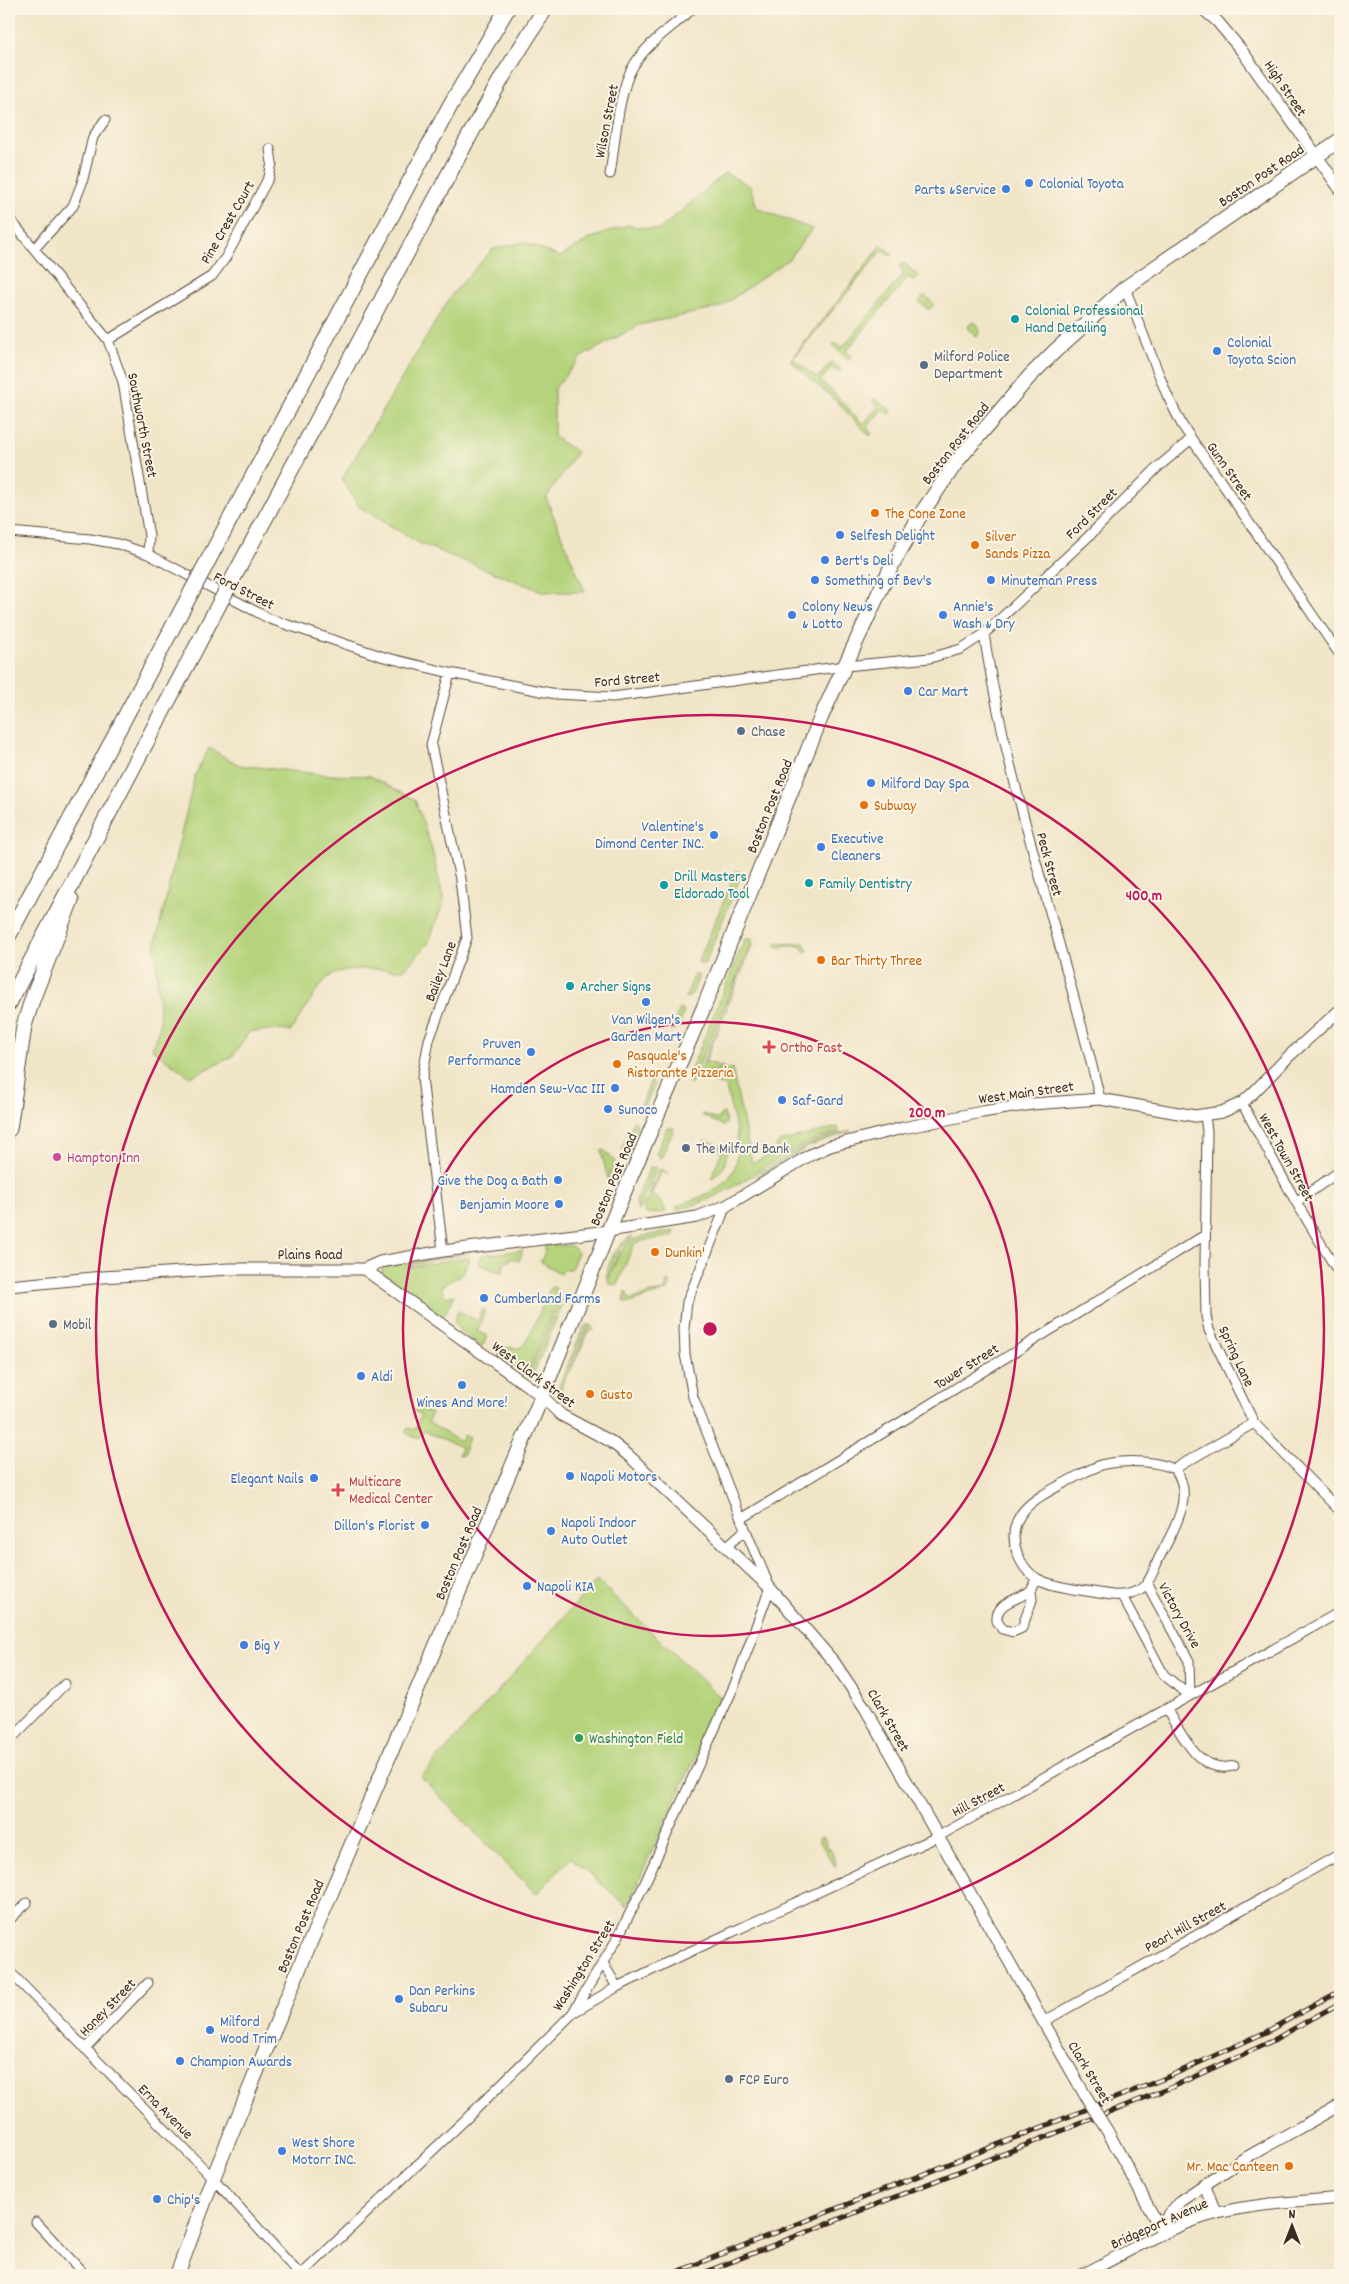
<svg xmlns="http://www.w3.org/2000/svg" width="1349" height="2284" viewBox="0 0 1349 2284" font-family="Dekko,sans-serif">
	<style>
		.green { fill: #b4d37a; stroke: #787e4c }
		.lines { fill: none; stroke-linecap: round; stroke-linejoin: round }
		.street-casing { stroke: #564638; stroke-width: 11 }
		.secondary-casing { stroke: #564638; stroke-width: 13 }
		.primary-casing { stroke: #564638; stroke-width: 16 }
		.highway-casing { stroke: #564638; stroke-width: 17 }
		.street { stroke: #fff; stroke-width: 9 }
		.secondary { stroke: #fff; stroke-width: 11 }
		.primary { stroke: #fff; stroke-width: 14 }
		.highway { stroke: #fff; stroke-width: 15 }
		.rail-casing { stroke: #3b2a1e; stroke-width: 5 }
		.rail { stroke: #fcf5e5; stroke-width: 3; stroke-dasharray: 9; stroke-linecap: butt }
		.secondary-bridge-casing { stroke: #564638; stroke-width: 13; stroke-linecap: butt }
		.highway-bridge-casing { stroke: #564638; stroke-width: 17; stroke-linecap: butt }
		.secondary-bridge { stroke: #fff; stroke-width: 11 }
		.highway-bridge { stroke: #fff; stroke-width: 15 }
		.ring { fill: none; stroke: #c2185b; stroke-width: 2.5 }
		.shop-dot { fill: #3f7fe0; stroke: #fcf5e5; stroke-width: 2 }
		.culture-dot { fill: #0f9aa8; stroke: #fcf5e5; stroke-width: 2 }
		.service-dot { fill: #5c6f8a; stroke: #fcf5e5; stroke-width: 2 }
		.food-dot { fill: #e8710a; stroke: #fcf5e5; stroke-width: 2 }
		.health-dot { fill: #e0444e; stroke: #fcf5e5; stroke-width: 2 }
		.hotel-dot { fill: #d1479c; stroke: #fcf5e5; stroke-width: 2 }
		.leisure-dot { fill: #2e9e5b; stroke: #fcf5e5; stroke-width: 2 }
		.labels { text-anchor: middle; stroke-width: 4; stroke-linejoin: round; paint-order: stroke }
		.street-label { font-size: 15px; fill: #3b2a1e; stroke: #fcf5e5 }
		.shop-label { font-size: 15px; fill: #366cbe; stroke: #fcf5e5; text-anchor: start }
		.culture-label { font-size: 15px; fill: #0d838f; stroke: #fcf5e5; text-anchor: start }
		.service-label { font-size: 15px; fill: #4e5e75; stroke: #fcf5e5; text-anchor: start }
		.food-label { font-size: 15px; fill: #c56008; stroke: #fcf5e5; text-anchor: start }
		.health-label { font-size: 15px; fill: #be3a42; stroke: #fcf5e5; text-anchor: start }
		.hotel-label { font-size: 15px; fill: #b23c85; stroke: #fcf5e5; text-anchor: start }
		.leisure-label { font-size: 15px; fill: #27864d; stroke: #fcf5e5; text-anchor: start }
		.centre { fill: #c2185b; stroke: #fcf5e5; stroke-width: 2.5 }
		.ring-label { font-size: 15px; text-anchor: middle; font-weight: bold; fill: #c2185b; stroke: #fcf5e5; stroke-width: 4; stroke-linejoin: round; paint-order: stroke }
	</style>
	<rect width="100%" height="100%" fill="#fcf5e5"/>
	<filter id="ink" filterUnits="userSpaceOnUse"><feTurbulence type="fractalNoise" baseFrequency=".02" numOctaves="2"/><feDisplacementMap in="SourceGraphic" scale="10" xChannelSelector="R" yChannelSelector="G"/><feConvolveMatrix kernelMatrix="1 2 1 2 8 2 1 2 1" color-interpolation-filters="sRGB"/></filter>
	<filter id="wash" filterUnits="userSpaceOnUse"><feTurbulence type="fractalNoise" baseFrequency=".0096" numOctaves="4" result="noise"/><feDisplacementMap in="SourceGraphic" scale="20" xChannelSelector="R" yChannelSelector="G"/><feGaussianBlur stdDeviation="1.12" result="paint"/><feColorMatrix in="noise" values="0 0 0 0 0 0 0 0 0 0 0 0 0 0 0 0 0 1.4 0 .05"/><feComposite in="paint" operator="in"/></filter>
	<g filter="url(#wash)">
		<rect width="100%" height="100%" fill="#f1e5c8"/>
		<path class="green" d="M725 173 750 186 757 208 812 229 790 258 721 307 639 325 581 357 554 389V437L577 452 546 498 585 592H544L421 544 359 507 342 479 452 294 493 249 524 242 560 257 589 239 627 225 659 230Z
			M882 245 892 254V256L881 251 793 359 817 378 832 362 841 369 838 372 832 368 820 381 832 391 863 424 878 407 873 401 874 398 891 410V413L889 414 882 409 867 428 872 434 870 436 836 401 790 361Z
			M904 263 918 276 917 279 914 281 908 277 846 351 851 356 848 360 833 345 836 343 842 348 904 273 899 266Z
			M924 295 934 304 929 310 919 302Z
			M972 322 977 324 980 330 977 337 967 328Z
			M209 748 239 765 327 775 370 776 415 800 431 846 444 901 428 944 404 970C384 970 346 965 330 976 319 983 299 1019 291 1031L270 1030 249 1032 232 1057 190 1077 152 1049 160 1025 155 945 195 775Z
			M736 871 740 872 741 876 705 963 701 964 698 962 700 958Z
			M745 939H753L691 1084 687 1079Z
			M753 943 705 1061 725 1068 708 1072 700 1071Z
			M804 943 808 951 805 952 800 946H784L782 949 775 946 776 944Z
			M695 974 699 976 691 996 685 998Z
			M680 1009 684 1012 678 1028 671 1030Z
			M732 1068 752 1163 772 1154 779 1142 838 1127 839 1132C777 1147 740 1196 676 1210L677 1206C691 1200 708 1195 720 1186 752 1164 732 1118 726 1087L699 1076V1073L708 1074Z
			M651 1080 654 1085 646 1104 641 1106Z
			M724 1113 726 1123 724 1126 701 1115 703 1114 718 1120 721 1114Z
			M634 1120 637 1125 628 1147 622 1149Z
			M667 1128H674L661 1158 656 1154Z
			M851 1131 808 1147 755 1178C784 1156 815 1138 851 1131Z
			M705 1140 723 1147 727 1152 724 1167 713 1178H711L722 1151 704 1143Z
			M604 1150 615 1162 608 1179 601 1151Z
			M650 1167 657 1168 638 1211 636 1201Z
			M660 1169 669 1174 661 1172 651 1195C658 1198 664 1204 666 1212L646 1214 643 1209Z
			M603 1197 605 1202 597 1219 594 1217Z
			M675 1231 673 1236 641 1241 634 1244 617 1285 609 1284 608 1281C626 1236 627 1238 675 1231Z
			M632 1236V1238L621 1247 607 1279C606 1263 618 1243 632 1236Z
			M554 1245 572 1246 578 1252 571 1269H564L561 1274 540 1261 544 1255 545 1246Z
			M523 1250 519 1261 510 1258 508 1262 505 1261 502 1273 478 1264 482 1255Z
			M469 1253 407 1265 408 1267 470 1257 461 1277 460 1276 441 1286 445 1297 454 1295 443 1318 382 1273V1269L386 1266Z
			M667 1281 671 1283 668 1290 630 1303 624 1302 626 1292 630 1300 651 1293 665 1291Z
			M553 1287 556 1288 555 1294 558 1299 527 1373 525 1374 498 1355 504 1347 519 1348 526 1343 550 1289Z
			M561 1298V1308L534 1372 531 1376 529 1373Z
			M483 1309 485 1312 477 1331 487 1336 483 1345 481 1346 459 1330 454 1321 458 1311 478 1321Z
			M588 1324 562 1385V1397H559V1386L583 1328Z
			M590 1324 594 1330 589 1331 569 1374Z
			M419 1408 431 1413 428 1422 460 1442 464 1435 469 1437 463 1455H459L461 1447 424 1431 418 1439 406 1433 407 1428 415 1430 421 1415 414 1411Z
			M597 1580 722 1699 627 1906 571 1858 536 1894 421 1777Z
			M821 1837 825 1839 826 1846 832 1852 836 1864 835 1867 818 1839Z"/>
	</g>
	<g filter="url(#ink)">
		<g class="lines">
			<g class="street-casing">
				<path id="street" d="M610 174C615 145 618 89 634 65 648 42 673 27 692 9
					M9 218 108 340 123 382 149 536 148 554
					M35 248 73 206 82 183 93 137 105 120
					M1125 288 1167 395 1182 425 1340 655
					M108 340 212 276 226 257 269 177 272 163 270 149
					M9 532 90 539 118 544 148 554 270 619 384 657 450 673 556 694 613 697 845 666 930 658 961 649 984 634 1089 536 1157 468 1191 439
					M984 634C1008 793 1064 943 1100 1099
					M1242 1103 1296 1202 1340 1275
					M1205 1116 1207 1131 1205 1264 1206 1316 1209 1330 1254 1423 1340 1511
					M1296 1202 1340 1171
					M443 1251 422 1078 429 1040 467 938 460 879 431 745 450 673
					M1174 1469C1157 1461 1129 1460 1110 1463 1095 1465 1082 1474 1068 1481 1040 1496 1003 1512 1017 1553 1021 1563 1028 1574 1038 1579 1057 1589 1091 1591 1112 1595 1124 1596 1135 1594 1145 1586 1151 1579 1155 1567 1159 1558 1172 1533 1197 1494 1174 1469L1254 1423
					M741 1519 901 1422 1205 1235
					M726 1547 745 1530
					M1031 1590 1032 1600 1022 1628 1013 1632 1002 1629 997 1621C995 1601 1020 1600 1031 1590 1033 1587 1035 1581 1036 1578
					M1122 1596 1164 1675 1190 1696 1189 1661 1147 1584
					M1166 1709C1183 1735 1198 1775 1234 1766
					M9 1741 65 1684
					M9 1920 27 1903
					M603 1963 617 1987
					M9 1971 213 2178 300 2275
					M574 2012 617 1987 687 1953 939 1836 1340 1612
					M1043 2022 1340 1854
					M85 2049 148 1983
					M36 2222 85 2275
					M301 2275 467 2118 572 2014 617 1939 644 1885 735 1684 770 1588 741 1519 693 1397 685 1354 684 1328 687 1302 726 1206"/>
			</g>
			<g class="secondary-casing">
				<path id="secondary" d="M1203 9 1217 21 1242 51 1340 189
					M364 1269 542 1396 561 1415 610 1441 628 1455 770 1588 834 1662 865 1708 1085 2095
					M9 1286 103 1277 229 1269H364L380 1262 443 1251 608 1231 697 1217 726 1206 810 1155 830 1146 903 1128 982 1112 1032 1104 1100 1099 1195 1116 1222 1112 1242 1103 1253 1093 1289 1056 1340 1010
					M1108 2132 1163 2234
					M1204 2184 1216 2214
					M1163 2234 1166 2219 1180 2201 1242 2160 1340 2105
					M1082 2275C1126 2253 1171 2225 1218 2213 1258 2203 1300 2202 1340 2198"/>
			</g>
			<g class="primary-casing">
				<path id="primary" d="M177 2275 213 2178 303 1959 542 1396 622 1197 703 1009 822 715 892 565 921 514 958 460 1029 377 1055 351 1125 288 1340 140"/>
			</g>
			<g class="highway-casing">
				<path id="highway" d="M203 570 451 104 507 9
					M230 584 466 142 503 76 545 9
					M9 935 192 591
					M9 1003 218 606
					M9 1129 24 1026 32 1000 71 900"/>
			</g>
			<use href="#street" class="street"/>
			<use href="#secondary" class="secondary"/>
			<use href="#primary" class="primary"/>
			<use href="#highway" class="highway"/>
			<g class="rail-casing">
				<path id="rail" d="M669 2275 1168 2077 1266 2032 1340 1991
					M698 2275 1172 2087 1270 2042 1340 2003"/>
			</g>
			<use href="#rail" class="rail"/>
			<g class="secondary-bridge-casing">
				<path id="secondary-bridge" d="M1085 2095 1108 2132"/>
			</g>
			<g class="highway-bridge-casing">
				<path id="highway-bridge" d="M192 591 203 570
					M218 606 230 584"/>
			</g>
			<use href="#secondary-bridge" class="secondary-bridge"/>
			<use href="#highway-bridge" class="highway-bridge"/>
		</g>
	</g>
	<g class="ring">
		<circle cx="710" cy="1329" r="307"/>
		<circle cx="710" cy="1329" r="614"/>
	</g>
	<g class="shop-dot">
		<circle cx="1029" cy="183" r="5"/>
		<circle cx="1006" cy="189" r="5"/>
		<circle cx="1217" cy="351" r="5"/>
		<circle cx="840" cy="535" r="5"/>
		<circle cx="825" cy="560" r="5"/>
		<circle cx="815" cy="580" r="5"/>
		<circle cx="991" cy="580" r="5"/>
		<circle cx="792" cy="615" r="5"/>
		<circle cx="943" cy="615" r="5"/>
		<circle cx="908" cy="691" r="5"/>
		<circle cx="871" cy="783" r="5"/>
		<circle cx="714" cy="835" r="5"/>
		<circle cx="821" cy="847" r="5"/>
		<circle cx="646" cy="1002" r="5"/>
		<circle cx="531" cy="1052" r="5"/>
		<circle cx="615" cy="1088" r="5"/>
		<circle cx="782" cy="1100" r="5"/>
		<circle cx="608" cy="1109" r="5"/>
		<circle cx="558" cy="1180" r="5"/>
		<circle cx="559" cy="1204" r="5"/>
		<circle cx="484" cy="1298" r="5"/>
		<circle cx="361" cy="1376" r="5"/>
		<circle cx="462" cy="1385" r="5"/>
		<circle cx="570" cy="1476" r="5"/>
		<circle cx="314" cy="1478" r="5"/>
		<circle cx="425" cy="1525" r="5"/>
		<circle cx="551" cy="1531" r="5"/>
		<circle cx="527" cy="1586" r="5"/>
		<circle cx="244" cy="1645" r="5"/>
		<circle cx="399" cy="1999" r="5"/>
		<circle cx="210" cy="2030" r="5"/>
		<circle cx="180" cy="2061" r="5"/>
		<circle cx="282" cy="2151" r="5"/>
		<circle cx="157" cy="2199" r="5"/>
	</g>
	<g class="culture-dot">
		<circle cx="1015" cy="319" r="5"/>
		<circle cx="809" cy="883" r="5"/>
		<circle cx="664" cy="885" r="5"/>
		<circle cx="570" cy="986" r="5"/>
	</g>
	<g class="service-dot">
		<circle cx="924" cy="365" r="5"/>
		<circle cx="741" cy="731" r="5"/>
		<circle cx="686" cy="1148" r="5"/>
		<circle cx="53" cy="1324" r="5"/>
		<circle cx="729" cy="2079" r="5"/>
	</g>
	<g class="food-dot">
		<circle cx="875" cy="513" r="5"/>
		<circle cx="975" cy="545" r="5"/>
		<circle cx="864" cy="805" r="5"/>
		<circle cx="821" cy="960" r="5"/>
		<circle cx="617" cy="1064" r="5"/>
		<circle cx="655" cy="1252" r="5"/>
		<circle cx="590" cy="1394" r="5"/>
		<circle cx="1289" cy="2166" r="5"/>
	</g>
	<g class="health-dot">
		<path d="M766.5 1039.5h5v5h5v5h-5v5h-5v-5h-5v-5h5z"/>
		<path d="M335.5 1482.5h5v5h5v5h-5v5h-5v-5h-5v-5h5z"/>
	</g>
	<circle class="hotel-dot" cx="57" cy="1157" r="5"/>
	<circle class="leisure-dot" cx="579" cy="1738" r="5"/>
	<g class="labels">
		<g class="street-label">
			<text transform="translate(1286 88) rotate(56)" y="5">High Street</text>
			<text transform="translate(606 121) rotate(-79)" y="5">Wilson Street</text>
			<text transform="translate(1261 175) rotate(-34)" y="5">Boston Post Road</text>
			<text transform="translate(227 222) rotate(-60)" y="5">Pine Crest Court</text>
			<text transform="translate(143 425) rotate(79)" y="5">Southworth Street</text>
			<text transform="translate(955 443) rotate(-52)" y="5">Boston Post Road</text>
			<text transform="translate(1230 471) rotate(55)" y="5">Gunn Street</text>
			<text transform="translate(1091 513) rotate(-45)" y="5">Ford Street</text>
			<text transform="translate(244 590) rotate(27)" y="5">Ford Street</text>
			<text transform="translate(627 679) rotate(-5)" y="5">Ford Street</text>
			<text transform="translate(769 806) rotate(-68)" y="5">Boston Post Road</text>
			<text transform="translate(1050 864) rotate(75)" y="5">Peck Street</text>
			<text transform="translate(440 971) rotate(-69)" y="5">Bailey Lane</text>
			<text transform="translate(1026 1092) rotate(-8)" y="5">West Main Street</text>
			<text transform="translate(1287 1157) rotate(61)" y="5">West Town Street</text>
			<text transform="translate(613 1179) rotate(-67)" y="5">Boston Post Road</text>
			<text x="310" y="1259">Plains Road</text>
			<text transform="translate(1237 1356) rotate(65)" y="5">Spring Lane</text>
			<text transform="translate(966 1366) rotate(-32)" y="5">Tower Street</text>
			<text transform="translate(534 1374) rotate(37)" y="5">West Clark Street</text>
			<text transform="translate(458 1553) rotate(-67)" y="5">Boston Post Road</text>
			<text transform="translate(1180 1615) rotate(61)" y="5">Victory Drive</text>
			<text transform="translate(889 1720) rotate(60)" y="5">Clark Street</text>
			<text transform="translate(978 1799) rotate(-28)" y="5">Hill Street</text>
			<text transform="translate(300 1926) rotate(-67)" y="5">Boston Post Road</text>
			<text transform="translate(1185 1926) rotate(-29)" y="5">Pearl Hill Street</text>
			<text transform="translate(583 1965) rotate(-58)" y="5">Washington Street</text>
			<text transform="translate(107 2007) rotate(-46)" y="5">Honey Street</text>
			<text transform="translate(1090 2072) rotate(59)" y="5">Clark Street</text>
			<text transform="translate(166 2111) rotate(45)" y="5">Erna Avenue</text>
			<text transform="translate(1159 2223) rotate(-24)" y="5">Bridgeport Avenue</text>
		</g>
		<g class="shop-label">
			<text x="1039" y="188">Colonial Toyota</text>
			<text x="996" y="194" text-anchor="end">Parts &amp;Service</text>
			<text x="1227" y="347">Colonial<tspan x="1227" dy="17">Toyota Scion</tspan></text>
			<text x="850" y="540">Selfesh Delight</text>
			<text x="835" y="565">Bert's Deli</text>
			<text x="825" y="585">Something of Bev's</text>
			<text x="1001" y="585">Minuteman Press</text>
			<text x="802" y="611">Colony News<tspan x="802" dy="17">&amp; Lotto</tspan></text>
			<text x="953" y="611">Annie's<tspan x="953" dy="17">Wash &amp; Dry</tspan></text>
			<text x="918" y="696">Car Mart</text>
			<text x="881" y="788">Milford Day Spa</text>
			<text x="704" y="831" text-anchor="end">Valentine's<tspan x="704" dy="17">Dimond Center INC.</tspan></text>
			<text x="831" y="843">Executive<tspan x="831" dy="17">Cleaners</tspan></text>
			<text x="646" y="1024" text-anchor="middle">Van Wilgen's<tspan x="646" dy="17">Garden Mart</tspan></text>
			<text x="521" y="1048" text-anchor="end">Pruven<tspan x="521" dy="17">Performance</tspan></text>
			<text x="605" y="1093" text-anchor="end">Hamden Sew-Vac III</text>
			<text x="792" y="1105">Saf-Gard</text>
			<text x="618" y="1114">Sunoco</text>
			<text x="548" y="1185" text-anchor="end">Give the Dog a Bath</text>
			<text x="549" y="1209" text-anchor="end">Benjamin Moore</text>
			<text x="494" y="1303">Cumberland Farms</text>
			<text x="371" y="1381">Aldi</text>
			<text x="462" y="1407" text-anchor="middle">Wines And More!</text>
			<text x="580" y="1481">Napoli Motors</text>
			<text x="304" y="1483" text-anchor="end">Elegant Nails</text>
			<text x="561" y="1527">Napoli Indoor<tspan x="561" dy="17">Auto Outlet</tspan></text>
			<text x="415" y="1530" text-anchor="end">Dillon's Florist</text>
			<text x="537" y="1591">Napoli KIA</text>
			<text x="254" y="1650">Big Y</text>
			<text x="409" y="1995">Dan Perkins<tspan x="409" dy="17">Subaru</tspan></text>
			<text x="220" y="2026">Milford<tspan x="220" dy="17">Wood Trim</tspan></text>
			<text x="190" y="2066">Champion Awards</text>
			<text x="292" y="2147">West Shore<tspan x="292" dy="17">Motorr INC.</tspan></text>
			<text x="167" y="2204">Chip's</text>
		</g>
		<g class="culture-label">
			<text x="1025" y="315">Colonial Professional<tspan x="1025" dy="17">Hand Detailing</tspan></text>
			<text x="674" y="881">Drill Masters<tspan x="674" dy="17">Eldorado Tool</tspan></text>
			<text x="819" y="888">Family Dentistry</text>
			<text x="580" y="991">Archer Signs</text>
		</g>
		<g class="service-label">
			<text x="934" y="361">Milford Police<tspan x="934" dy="17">Department</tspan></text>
			<text x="751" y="736">Chase</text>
			<text x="696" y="1153">The Milford Bank</text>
			<text x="63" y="1329">Mobil</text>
			<text x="739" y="2084">FCP Euro</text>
		</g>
		<g class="food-label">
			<text x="885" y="518">The Cone Zone</text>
			<text x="985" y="541">Silver<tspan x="985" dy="17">Sands Pizza</tspan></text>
			<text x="874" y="810">Subway</text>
			<text x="831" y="965">Bar Thirty Three</text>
			<text x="627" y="1060">Pasquale's<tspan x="627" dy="17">Ristorante Pizzeria</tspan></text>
			<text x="665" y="1257">Dunkin'</text>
			<text x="600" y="1399">Gusto</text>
			<text x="1279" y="2171" text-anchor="end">Mr. Mac Canteen</text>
		</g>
		<g class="health-label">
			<text x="780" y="1052">Ortho Fast</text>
			<text x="349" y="1486">Multicare<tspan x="349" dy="17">Medical Center</tspan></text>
		</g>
		<g class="hotel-label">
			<text x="67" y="1162">Hampton Inn</text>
		</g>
		<g class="leisure-label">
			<text x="589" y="1743">Washington Field</text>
		</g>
	</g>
	<circle cx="710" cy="1329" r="8" class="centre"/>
	<g class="ring-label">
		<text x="1144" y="900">400 m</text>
		<text x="927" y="1117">200 m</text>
	</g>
	<rect width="1349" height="2284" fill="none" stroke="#fcf5e5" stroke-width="30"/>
	<g transform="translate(1292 2226)" stroke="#fcf5e5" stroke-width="4" paint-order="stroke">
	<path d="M0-4L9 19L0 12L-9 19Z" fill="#3b2a1e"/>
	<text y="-8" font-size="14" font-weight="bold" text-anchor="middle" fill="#3b2a1e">N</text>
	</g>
</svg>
